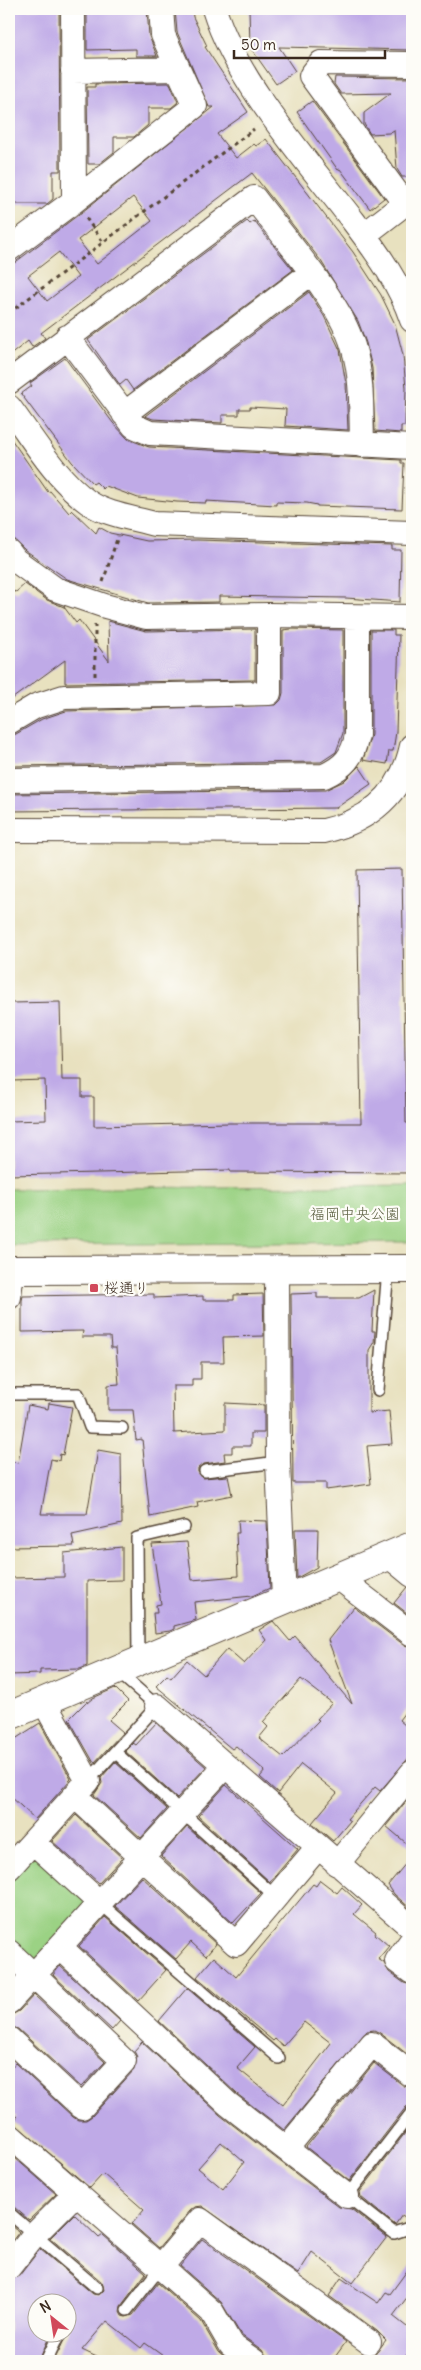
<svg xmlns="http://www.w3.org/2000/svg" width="421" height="2370" viewBox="0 0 421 2370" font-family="Delius,'Klee One',sans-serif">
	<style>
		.green { fill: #9bd284; stroke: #6b7e51 }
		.building { fill: #bfaae7; fill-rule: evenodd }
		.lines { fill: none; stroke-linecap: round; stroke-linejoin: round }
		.lane-casing { stroke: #554536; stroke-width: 14 }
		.street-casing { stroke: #554536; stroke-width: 26 }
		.secondary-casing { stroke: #554536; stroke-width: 30 }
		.path { stroke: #554536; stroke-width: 3; stroke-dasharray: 4 4; stroke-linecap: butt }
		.lane { stroke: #fff; stroke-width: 11 }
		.street { stroke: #fff; stroke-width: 24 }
		.secondary { stroke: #fff; stroke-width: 28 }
		.poi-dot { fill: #d1495b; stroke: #fdfcf7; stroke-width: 2 }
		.labels { text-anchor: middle; stroke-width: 4.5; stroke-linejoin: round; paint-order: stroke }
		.park-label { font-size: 15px; fill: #585c3d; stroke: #fdfcf7 }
		.poi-label { font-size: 15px; fill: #3b2a1e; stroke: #fdfcf7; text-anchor: start }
	</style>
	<rect width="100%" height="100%" fill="#fdfcf7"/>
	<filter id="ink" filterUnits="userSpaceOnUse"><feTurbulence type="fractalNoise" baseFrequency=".02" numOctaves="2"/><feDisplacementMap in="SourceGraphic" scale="10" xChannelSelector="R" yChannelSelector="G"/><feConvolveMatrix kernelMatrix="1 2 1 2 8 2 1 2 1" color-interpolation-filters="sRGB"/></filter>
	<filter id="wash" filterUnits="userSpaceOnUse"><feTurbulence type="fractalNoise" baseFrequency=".0096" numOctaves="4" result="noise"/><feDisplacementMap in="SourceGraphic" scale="20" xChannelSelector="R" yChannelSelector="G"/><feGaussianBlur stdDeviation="1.12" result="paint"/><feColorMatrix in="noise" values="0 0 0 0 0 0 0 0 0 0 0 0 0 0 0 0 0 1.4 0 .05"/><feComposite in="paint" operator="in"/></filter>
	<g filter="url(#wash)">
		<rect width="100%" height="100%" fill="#e8e1bf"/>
		<path class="green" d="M412 1185V1242L9 1245V1189Z
			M33 1851 88 1904 36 1960 28 1961 9 1943V1878Z"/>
		<g id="blocks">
			<path class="building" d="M9 9H59L60 171H53V199L47 204H9Z
				M87 9H147L149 36 157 56H136V49L87 50Z
				M175 9H192L193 17 207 46 205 47 248 112 217 134 236 158 254 144 256 146 266 139 353 252 381 295 395 324 403 355 406 388 405 426H401V433L375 431 372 368 366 343 358 321 321 261 252 173 41 333 45 338 32 347 28 341 9 356V267L82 212 214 107H209L177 32ZM133 197 152 221 97 264 78 240ZM59 252 78 277 47 301 28 276Z
				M249 9H412V50L279 47 295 71 276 84 250 47Z
				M335 77 412 78V177H402L397 169 394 130 389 133 370 134 364 124V113L391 93 341 94 334 84Z
				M170 83 178 102 171 108H148V125L134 137H114V152L99 164H88L87 87H95V84Z
				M312 101 384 198 370 209 340 169 338 170 297 112Z
				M247 221 250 224 254 221 293 270 133 390 126 380 120 385 88 340Z
				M309 292 324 316 340 350 346 384 348 430 285 426 286 409 250 407V409H239V415H222V423L153 419 145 416Z
				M65 358 113 423 128 439 149 447 401 460V463H404L402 509 317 506V505L307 503 276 502V505L206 501V503L177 502 138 498 106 486 103 489 96 482 93 484 72 462 21 394 32 386 30 383Z
				M9 436 48 492 50 491 69 513 72 510 96 533 99 527 110 533 147 541 197 540 392 546V550H401L400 602 346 598 219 596V602L148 603 67 579 25 550 9 535Z
				M25 584 47 600 64 607 76 623 79 620 109 661 108 621 146 631 255 629V680L65 683V660L9 701V590L16 592Z
				M291 629 343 630V733L336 752 321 762 9 766V736L16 734 42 719 66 711 276 705 281 700 283 693V630Z
				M371 630H394V635H399L396 732 393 751H389L387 764 363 760 371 735Z
				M359 766 371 784 336 808 9 811V794L325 790 344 781Z
				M402 869 406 1123H412V1173L230 1172V1170L9 1175V1121L46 1120 45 1080 12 1081V1064H9L11 1003 60 1002 62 1080H82V1097H94V1126L230 1123H361L357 870Z
				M374 1290 372 1331H375L374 1342 369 1350V1413L389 1411 392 1444 367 1446 371 1484 326 1490V1483H293L291 1294 317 1293V1298H359Z
				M154 1294V1298L203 1296V1300H234V1295L263 1294 264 1336 223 1337 224 1362H201V1379H192V1386H173L174 1433 225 1430V1403L264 1405V1433H251V1446H232V1453H224L225 1461 204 1464 198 1468V1472L203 1478 228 1476 232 1495 197 1502 198 1507 150 1517 142 1439 136 1440 133 1410H108V1385L119 1384 116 1348H111L110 1337H82L83 1331 22 1332V1300L23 1296Z
				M49 1403 72 1407 63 1455 60 1454 59 1461 51 1459 41 1514H87L98 1450 121 1454 122 1524 72 1535 74 1546 9 1547V1461L18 1463 28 1405 48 1409Z
				M238 1520 267 1521 270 1588 252 1596 194 1602 196 1620 174 1626V1629L170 1631 155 1633 153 1613H157L156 1605 161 1604 152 1544 187 1542 192 1580 238 1576 236 1533H239Z
				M295 1529H318L317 1567 297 1578Z
				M122 1547V1580L87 1581V1666L80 1669 40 1670V1674L9 1675V1578L64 1577V1553Z
				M407 1587 412 1588V1617L394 1603Z
				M354 1607 404 1645 412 1647V1703L399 1720 412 1731V1754L380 1791 375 1787 347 1819 350 1821 333 1841 312 1823 337 1793 301 1764 278 1793 260 1777 265 1771 236 1746 232 1749 156 1686 167 1675 171 1678 187 1660 204 1675 227 1649 244 1664 266 1640 259 1630 273 1621 290 1641 295 1636 352 1704 328 1640ZM301 1679 332 1703 317 1719 319 1720 283 1757 259 1738 268 1727 263 1722Z
				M115 1688 128 1701 109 1720 123 1732 94 1763 69 1719 87 1701V1703L93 1698Z
				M40 1723 71 1779 35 1819 9 1795V1743Z
				M156 1723 206 1767 177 1798 125 1751 133 1743 136 1745Z
				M115 1762 167 1809 141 1838 94 1795 102 1783 101 1778Z
				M226 1785 298 1849 270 1882 198 1816Z
				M412 1794V1848L386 1826Z
				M76 1815 122 1858 99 1883 52 1841Z
				M187 1827 261 1893 233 1923 161 1856Z
				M412 1856V1910L394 1894 388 1885Z
				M142 1877 216 1944 206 1956 191 1942 176 1959 115 1906Z
				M320 1880 337 1893 342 1887 362 1905 354 1914 376 1932 375 1934 389 1946 378 1959 384 1963 389 1972 404 1983 412 1985V2058L380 2033 374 2030 367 2031 284 2130 237 2094 159 2021 187 1988 255 2047 237 2068 283 2105 331 2043 304 2022 283 2046 275 2039 273 2041 197 1977 214 1957 236 1977 313 1884 316 1886Z
				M105 1917 166 1970 138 2001 79 1946Z
				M60 1966 120 2021 112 2030 53 1975Z
				M34 1995 105 2062 81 2087 18 2029 9 2026V2016L19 2011Z
				M142 2042 220 2115 339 2207 351 2209 387 2237 352 2283 312 2252 298 2274 202 2206 195 2207 190 2211 159 2248 132 2224 144 2210 103 2174 90 2188 13 2122 17 2117 9 2109V2070L15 2063 73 2117 78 2120H86L92 2116 134 2070 137 2057 134 2051ZM221 2142 244 2162 223 2189 198 2168Z
				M374 2063 404 2086 412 2088V2105L406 2107 349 2181 306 2147Z
				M412 2124V2209L406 2218 402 2215 395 2225 361 2197 360 2192Z
				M14 2157 56 2194 29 2220 14 2207 9 2206V2163Z
				M74 2214 99 2238 103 2235 146 2273 121 2306 120 2312 122 2316 126 2317 133 2315 158 2283 201 2321 219 2352 230 2361H170L145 2343 141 2348 107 2321 82 2350 105 2361H54L68 2332V2302H38V2332H51L39 2361H9V2280L19 2276 40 2249 93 2294 99 2295 104 2290 102 2282 50 2238Z
				M9 2223 19 2232 9 2245Z
				M202 2239 346 2342 332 2361H268L262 2350 241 2335 221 2302 180 2266Z
				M412 2264V2291L393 2316 412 2331V2348L402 2361H370L386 2340 377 2331 329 2296 341 2278 378 2303 386 2292 390 2294Z"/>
		</g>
	</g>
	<g filter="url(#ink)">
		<use href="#blocks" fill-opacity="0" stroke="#554536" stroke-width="1"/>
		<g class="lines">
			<g class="lane-casing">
				<path id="lane" d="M378 1390 388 1269
					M9 1394H78L90 1427 122 1428
					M205 1471 278 1462
					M138 1660 137 1538 184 1527
					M115 1752 276 1897
					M88 1781 157 1706 118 1672
					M100 1903 279 2058
					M412 2112 347 2196 394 2233 412 2227
					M9 2213 97 2288
					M127 2310 160 2268
					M46 2361 59 2334"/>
			</g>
			<g class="street-casing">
				<path id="street" d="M73 9 74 201
					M214 9C237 83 306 159 354 222 377 252 400 284 412 320
					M73 71 178 69
					M405 204 311 76 321 63 412 64
					M364 235 412 198
					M9 249 74 201 195 106 163 35 161 9
					M67 337 134 426 150 433 412 447
					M9 382 254 198C284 238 339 299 353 346 363 379 361 412 362 445
					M9 407C33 439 55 478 88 502 107 515 133 518 154 524L412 533
					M124 414 311 273
					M9 552 15 560 55 589 105 606 146 617 269 615
					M9 722 36 706 64 697 269 693V615L412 617
					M9 780 324 776C344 767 353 757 357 735V617
					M9 830 324 831C370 821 402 793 412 746
					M277 1269 278 1462 284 1600
					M9 1297 12 1270
					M389 1556 412 1575
					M339 1578 412 1634
					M157 1706 412 1928
					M75 1796 236 1944 318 1847
					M33 1842 100 1903
					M337 1864 412 1773
					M9 1868 88 1781 44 1702
					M412 1940 397 1961 412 1972
					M60 1947 228 2104 347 2196
					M9 1952 124 2061 82 2107 9 2039
					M9 2002 225 1766
					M9 2135 212 2312 231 2345 254 2361
					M286 2149 372 2044 412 2075
					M9 2267 34 2235 75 2194
					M160 2268 200 2220 369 2342"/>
			</g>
			<g class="secondary-casing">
				<path id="secondary" d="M9 1270 412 1269
					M9 1716 412 1546"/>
			</g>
			<path class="path" d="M86 218 103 242
				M9 313 254 129
				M103 582 118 536
				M95 676V625"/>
			<use href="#lane" class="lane"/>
			<use href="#street" class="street"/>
			<use href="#secondary" class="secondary"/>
		</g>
	</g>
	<rect class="poi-dot" x="89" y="1283" width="10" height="10" rx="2.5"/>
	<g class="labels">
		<g class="park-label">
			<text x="355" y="1219">福岡中央公園</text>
		</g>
		<g class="poi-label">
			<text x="104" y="1293">桜通り</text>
		</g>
	</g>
	<rect width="421" height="2370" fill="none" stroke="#fdfcf7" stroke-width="30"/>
	<g transform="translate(52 2318) rotate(330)"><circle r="24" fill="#fdfcf7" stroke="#afa8a0"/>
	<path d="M0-4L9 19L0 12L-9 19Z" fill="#d1495b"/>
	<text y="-8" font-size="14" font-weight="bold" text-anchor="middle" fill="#3b2a1e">N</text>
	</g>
	<path d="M234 50v8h151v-8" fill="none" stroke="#3b2a1e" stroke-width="2.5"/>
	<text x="241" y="50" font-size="15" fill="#3b2a1e" stroke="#fdfcf7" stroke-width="4" paint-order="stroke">50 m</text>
</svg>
